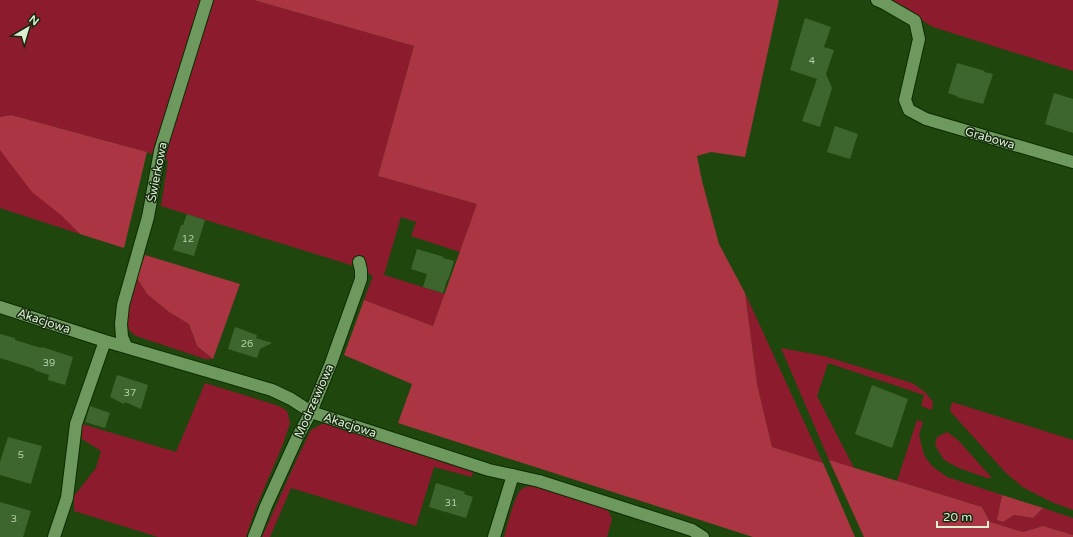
<svg xmlns="http://www.w3.org/2000/svg" width="1073" height="537" viewBox="0 0 1073 537" font-family="'Varela Round',sans-serif">
	<style>
		.green { fill: #8d1b2e }
		.forest { fill: #ab3543 }
		.building { fill: #3d662e }
		.lines { fill: none; stroke-linecap: round; stroke-linejoin: round }
		.minor-casing { stroke: #0c2b01; stroke-width: 14 }
		.minor { stroke: #6d995e; stroke-width: 12 }
		.labels { text-anchor: middle; stroke-width: 3; stroke-linejoin: round; paint-order: stroke }
		.number-label { font-size: 10px; fill: #b1cda8 }
		.street-label { font-size: 12px; fill: #d8efd0; stroke: #172810 }
	</style>
	<rect width="100%" height="100%" fill="#1f470d"/>
	<path class="green" d="M0 0H254L414 46 378 176 477 204 460 252 411 236 416 222 401 217 384 275 445 294 433 326 364 300 373 276 354 266 161 206 168 161 147 152 11 115 0 117Z
		M890 0H1073V71L933 27 912 14 906 7Z
		M0 150 5 156 80 234 0 208Z
		M137 278 147 294 169 312 189 324 197 346 213 359H205L136 336C132 333 129 331 128 326 125 316 134 289 137 278Z
		M745 293 823 463 772 447 757 384Z
		M781 348 824 356 912 383 925 392 933 402 932 410 921 406 924 395 828 363 817 396 854 468 829 460Z
		M205 383 279 406 287 411 290 423 283 444 255 510 246 537H158L74 511V496L96 468 101 451 82 439V424L176 452Z
		M952 402 1073 440V510L1054 503 1024 488 1005 472 950 411Z
		M917 420 923 422 919 435 924 455 932 466 947 477 1002 495 997 520 1003 522 1014 515 1033 518 1043 508 1073 518V535L1043 526 1023 532 990 522 982 507 897 481Z
		M324 423 473 472 472 477 434 467 416 526 291 488 270 537H262L296 461 311 430Z
		M947 432 958 440 992 478H987L959 468 944 460 935 445 937 437Z
		M537 486 607 508 612 519 607 537H504C507 527 514 495 522 489 526 486 531 486 537 486Z"/>
	<path class="forest" d="M254 0H779L745 157 711 152 697 156 702 181 719 244 745 293 757 384 772 447 823 463 855 537H753L398 423 412 384 344 355 364 300 433 326 477 204 378 176 414 46Z
		M11 115 147 152 124 248 80 234 61 215 32 192 0 150V117Z
		M145 255 240 284 213 359 197 346 189 324 169 312 147 294 137 278Z
		M829 460 982 507 990 522 1023 532 1043 526 1073 535V537H864Z
		M1002 495 1043 508 1033 518 1014 515 1003 522 997 520Z"/>
	<path class="building" d="M805 18 831 27 824 47 834 50 826 74 832 88 820 127 802 121 817 79 790 70Z
		M957 63 985 71 984 72 993 74 983 104 957 97V96L948 93Z
		M1054 93 1073 99V133L1045 124Z
		M835 126 858 134 850 159 827 152Z
		M187 214 205 220 194 256 173 250 181 225H183Z
		M417 249 444 257 443 258 454 261 448 280H447L443 293 423 287 427 274 411 269Z
		M235 327 257 335 256 338 272 343 260 349 257 358 228 349Z
		M0 334 15 338V340L41 348 42 347 73 357 65 385 48 380 49 375 34 370 35 369 0 358Z
		M117 375 148 385 141 409 125 402 124 404 110 397Z
		M872 385 908 399 892 448 855 434Z
		M90 406 110 413 105 428 85 422Z
		M8 437 42 446 31 484 0 475V462Z
		M436 483 465 492 464 494 473 497 466 518 429 507Z
		M0 502 31 511 23 537H0Z"/>
	<g class="lines">
		<g class="minor-casing">
			<path id="minor" d="M877 0 884 3 915 21 919 39 905 100 909 110 926 119 1073 162
				M0 307 105 341 272 390 291 399 311 412 489 470 539 481 692 530 703 537
				M126 346 122 337 121 324 123 305 148 217 160 151 207 0
				M54 537 67 498 76 424 105 341
				M254 537 266 506 297 438 311 412 331 363 361 279V270L359 262
				M494 537 513 475"/>
		</g>
		<use href="#minor" class="minor"/>
	</g>
	<g class="labels">
		<g class="number-label">
			<text x="812" y="64">4</text>
			<text x="188" y="242">12</text>
			<text x="247" y="347">26</text>
			<text x="49" y="366">39</text>
			<text x="130" y="396">37</text>
			<text x="21" y="458">5</text>
			<text x="451" y="506">31</text>
			<text x="14" y="522">3</text>
		</g>
		<g class="street-label">
			<text transform="translate(990 138) rotate(16)" y="4">Grabowa</text>
			<text transform="translate(157 172) rotate(-79)" y="4">Świerkowa</text>
			<text transform="translate(44 321) rotate(18)" y="4">Akacjowa</text>
			<text transform="translate(314 401) rotate(-66)" y="4">Modrzewiowa</text>
			<text transform="translate(350 425) rotate(18)" y="4">Akacjowa</text>
		</g>
	</g>
	<g transform="translate(28 28) rotate(38)" stroke="#172810" stroke-width="3" paint-order="stroke">
	<path d="M0-3L7 15L0 10L-7 15Z" fill="#d8efd0"/>
	<text y="-6" font-size="11" font-weight="bold" text-anchor="middle" fill="#d8efd0">N</text>
	</g>
	<path d="M937 521v6h51v-6" fill="none" stroke="#d8efd0" stroke-width="2"/>
	<text x="943" y="521" font-size="12" fill="#d8efd0" stroke="#172810" stroke-width="3" paint-order="stroke">20 m</text>
</svg>
